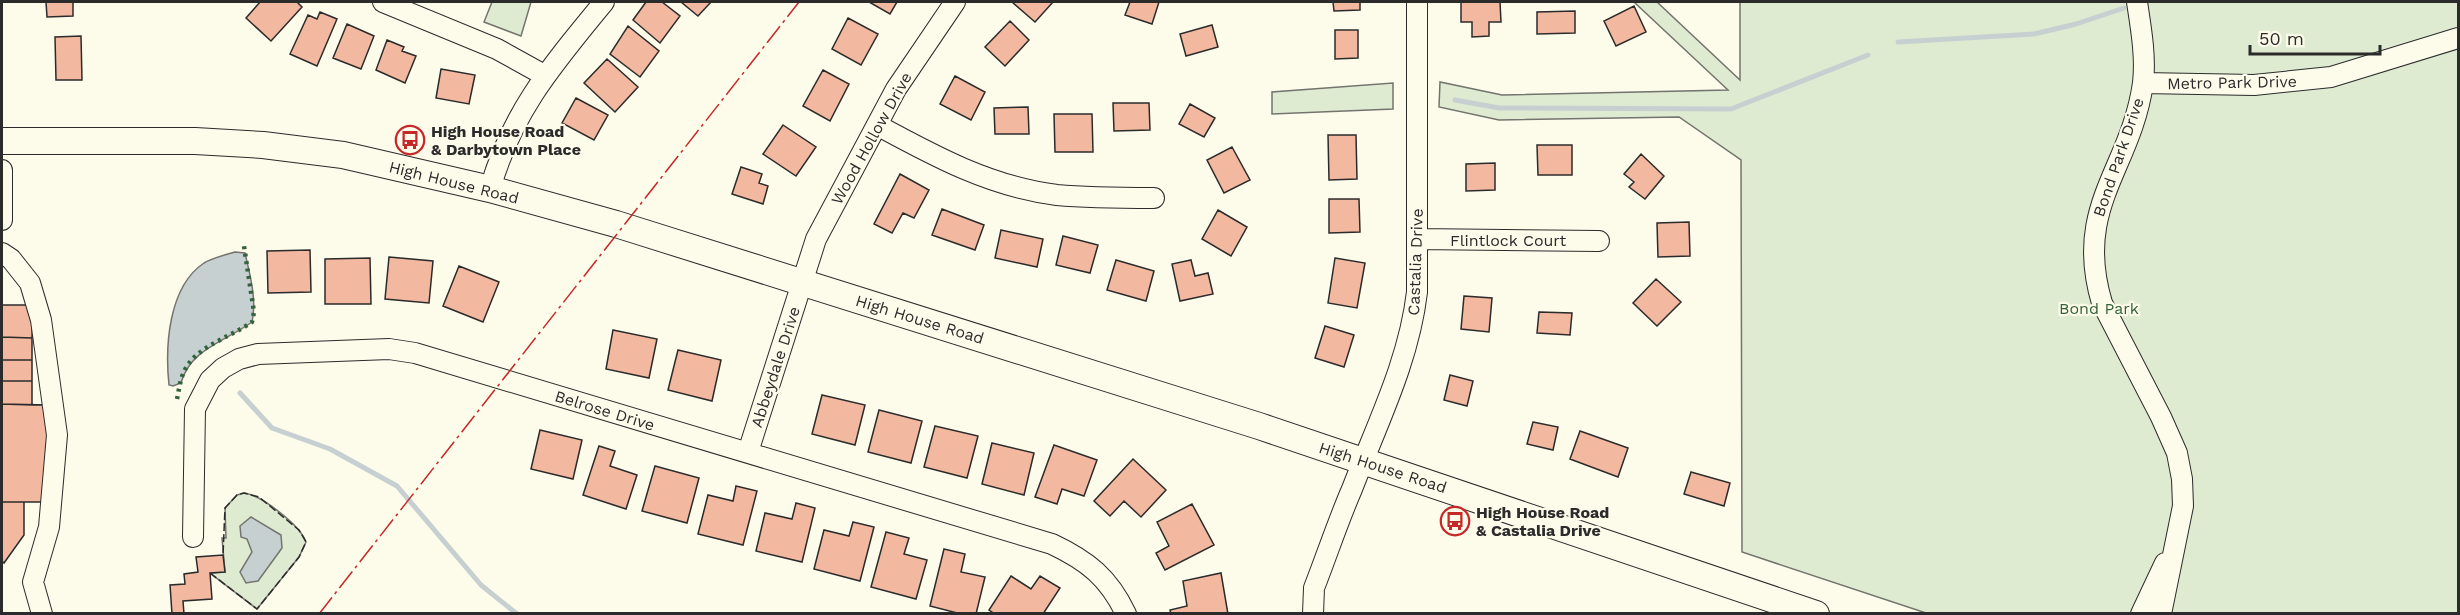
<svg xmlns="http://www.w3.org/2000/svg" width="2460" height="615" viewBox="0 0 2460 615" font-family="'Work Sans',sans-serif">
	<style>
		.green { fill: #deebd1; stroke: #74746e; stroke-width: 1.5 }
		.water { fill: #c7d0d0; stroke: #74746e; stroke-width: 1.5 }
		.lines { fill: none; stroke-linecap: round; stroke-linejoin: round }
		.stream { stroke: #c7d0d0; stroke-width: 5 }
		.building { fill: #f2b8a0; stroke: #2b2b2b; stroke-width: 1.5 }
		.minor-casing { stroke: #2b2b2b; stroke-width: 22 }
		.major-casing { stroke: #2b2b2b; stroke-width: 28 }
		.minor { stroke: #fdfbea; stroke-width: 20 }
		.major { stroke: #fdfbea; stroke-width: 26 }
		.hedge { stroke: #34623c; stroke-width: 4.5; stroke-dasharray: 3 4.5; stroke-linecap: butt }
		.fence { stroke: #2b2b2b; stroke-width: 1.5; stroke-dasharray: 8 3; stroke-linecap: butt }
		.power { stroke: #c62828; stroke-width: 1.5; stroke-dasharray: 21 4.5 3 4.5; stroke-linecap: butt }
		.labels { text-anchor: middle; stroke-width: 4.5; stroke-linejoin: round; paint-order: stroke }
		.street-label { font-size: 16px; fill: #2b2b2b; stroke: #fdfbea }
		.poi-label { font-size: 16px; font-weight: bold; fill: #2b2b2b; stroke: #fdfbea; text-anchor: start }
		.park-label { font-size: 16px; fill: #34623c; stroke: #fdfbea }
	</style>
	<rect width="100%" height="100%" fill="#fdfbea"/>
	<path class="green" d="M492 2H531L521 36 484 22Z
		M1634 2H1657L1740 80V2H2458V613H1926L1742 552 1741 160 1679 117 1499 120 1439 107 1440 82 1502 95 1728 90Z
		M1393 83V109L1272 114V92Z
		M244 493C261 495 300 525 306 542L299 557 257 609 210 573 225 572 222 538H226L225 508 237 495Z"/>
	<path class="water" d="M235 252 245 253C250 275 257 300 252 322 226 341 190 349 181 383L173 386 169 385C165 347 168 287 204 263 212 258 225 255 235 252Z
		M251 517 281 535 282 548 258 581 246 583 240 572 252 552 247 539 241 537 240 526Z"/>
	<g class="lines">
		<path class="stream" d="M1898 42 2034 34 2076 24 2124 8
			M1455 100 1499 108 1731 109 1868 55
			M240 393 272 428 330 449 397 486 481 585 517 614"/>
	</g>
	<path class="building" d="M46 2H73V16L47 17Z
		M260 2H297L302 7 271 41 246 18Z
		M646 2H662L680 16 660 43 633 20Z
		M681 2H711L698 16Z
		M869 2H897L890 14Z
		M1012 2H1053L1035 22Z
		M1130 2H1159L1152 24 1125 15Z
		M1333 2H1360V10L1334 11Z
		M1461 2H1500L1501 22H1489V36L1472 37V22H1461Z
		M1634 6 1646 32 1616 46 1604 21Z
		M1575 11V33L1537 34V12Z
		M320 12 337 19 317 66 290 54 308 15 317 19Z
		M848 18 878 34 861 65 832 49Z
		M1010 21 1029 40 1005 66 985 47Z
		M347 24 374 36 361 69 333 58Z
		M1212 25 1218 47 1186 56 1180 34Z
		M628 26 659 51 640 77 610 54Z
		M1335 30H1358V58L1335 59Z
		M81 36 82 80H56L55 37Z
		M387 40 404 47 402 51 416 56 405 83 376 70Z
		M607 59 638 87 615 112 584 83Z
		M441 69 475 75 469 104 436 98Z
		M823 70 849 84 830 121 803 106Z
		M955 76 985 92 971 120 940 104Z
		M576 98 608 115 594 140 562 123Z
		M1113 103H1149L1150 130 1114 131Z
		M1190 104 1215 118 1204 137 1179 124Z
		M1028 107 1029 134H995L994 108Z
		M1054 114H1092L1093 152H1055Z
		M783 125 816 147 796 176 763 154Z
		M1328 135H1356L1357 179 1329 180Z
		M1537 145H1572V175H1538Z
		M1232 147 1250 180 1224 193 1207 160Z
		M1641 154 1664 176 1645 199 1629 187 1634 182 1624 174Z
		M1495 163V190L1466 191V164Z
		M741 167 762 174 759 183 768 186 763 204 732 194Z
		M900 174 929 190 914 218 903 213 892 233 874 224Z
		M1329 199H1359L1360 232 1329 233Z
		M942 209 984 225 975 250 932 235Z
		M1218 210 1247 227 1231 256 1202 239Z
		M1689 222 1690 256 1658 257 1657 223Z
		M1001 230 1043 239 1037 267 995 258Z
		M1063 236 1098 245 1090 273 1056 265Z
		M310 250 311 292 268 293 267 251Z
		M389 257 433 261 429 303 385 299Z
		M370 258 371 304H325V259Z
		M1335 258 1365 263 1357 308 1328 303Z
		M1116 260 1154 271 1146 301 1107 290Z
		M1191 260 1195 276 1208 273 1213 294 1180 301 1172 264Z
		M459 266 499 282 483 322 443 306Z
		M1656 279 1681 302 1657 326 1633 303Z
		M1464 296 1492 298 1489 332 1461 329Z
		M2 305H33L32 338 2 337Z
		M1539 312 1572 313 1570 335 1537 333Z
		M1325 326 1354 335 1344 367 1315 358Z
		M613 330 657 339 649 378 606 369Z
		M2 337 32 338V360H2Z
		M678 350 721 360 712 401 668 390Z
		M2 360H32V381H2Z
		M1450 375 1473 381 1467 406 1444 400Z
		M2 381H32V405L2 404Z
		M822 395 865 405 855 445 812 434Z
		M2 404 48 405V502H2Z
		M879 410 922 421 911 463 868 452Z
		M1533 422 1558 427 1553 450 1527 444Z
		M935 426 978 436 967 478 924 467Z
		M540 430 582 440 573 479 531 469Z
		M1580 431 1628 448 1618 477 1570 459Z
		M992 443 1034 453 1024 495 982 484Z
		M1054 445 1097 460 1084 496 1062 489 1057 504 1035 497Z
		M599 446 615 451 610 466 637 475 626 509 583 495Z
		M1133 459 1166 490 1141 517 1124 501 1110 516 1094 501Z
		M655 466 699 478 687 523 642 511Z
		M1691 472 1730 483 1724 506 1684 494Z
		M736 486 757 491 743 545 698 534 708 495 733 501Z
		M2 502H24V535L4 563 2 561Z
		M796 503 815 508 802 562 756 551 765 513 792 519Z
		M1192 504 1214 545 1165 570 1156 553 1169 546 1157 522Z
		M853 522 874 527 860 581 814 569 824 530 849 536Z
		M886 532 909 538 904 554 927 560 916 599 871 587Z
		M944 549 965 554 961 572 985 577 976 614H961L930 606Z
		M223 555 225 572 210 573 212 599 183 601 184 614H172L170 585 185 584 184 574 198 572 196 557Z
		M1221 573 1228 614H1171L1170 610 1187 606 1183 581Z
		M1011 576 1031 589 1040 576 1060 588 1043 614H995L989 610Z"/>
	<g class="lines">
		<g class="minor-casing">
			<path id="minor" d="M383 2 497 49 544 75
				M2137 2C2141 28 2146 57 2143 83 2131 169 2073 206 2102 303L2161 417 2177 453 2182 479 2183 506 2161 614
				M2143 83 2254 85 2331 77 2458 38
				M877 125C934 156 991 187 1057 195 1089 198 1122 198 1154 198
				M2 170V220
				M490 189C512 111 554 63 604 2
				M1417 239 1599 241
				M2 253 11 259 30 283 41 320 57 435 49 527 33 582 42 614
				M748 452 816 239 896 89 955 2
				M193 537 195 409 210 380 223 368 239 359 258 354 389 349 415 353 1052 544C1088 561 1109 578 1126 614
				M1313 614 1314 588C1327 555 1338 521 1352 489 1377 424 1409 361 1417 292V2
				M2141 614 2165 563"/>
		</g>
		<g class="major-casing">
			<path id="major" d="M2 141H195L263 145 343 155 490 189 616 224 1259 426 1816 614"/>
		</g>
		<use href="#minor" class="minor"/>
		<use href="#major" class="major"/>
		<path class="hedge" d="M177 399C179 390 180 380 184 372 194 347 231 337 252 322L254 312 244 246"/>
		<path class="fence" d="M210 573 257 609 299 557 306 542 299 530 259 497 244 493 237 495 225 508 223 555"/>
		<path class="power" d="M319 614 799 2"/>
	</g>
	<defs>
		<g id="bus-ring" transform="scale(1.5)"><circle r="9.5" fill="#fdfbea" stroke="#c62828" stroke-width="1.5"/><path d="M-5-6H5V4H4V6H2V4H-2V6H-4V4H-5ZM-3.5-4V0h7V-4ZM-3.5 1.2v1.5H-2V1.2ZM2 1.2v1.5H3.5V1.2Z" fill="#c62828"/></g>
	</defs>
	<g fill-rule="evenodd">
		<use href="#bus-ring" x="410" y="140"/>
		<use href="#bus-ring" x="1455" y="521"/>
	</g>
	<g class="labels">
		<g class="street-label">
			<text transform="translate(2232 82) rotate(-1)" y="6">Metro Park Drive</text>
			<text transform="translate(871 138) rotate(-61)" y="6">Wood Hollow Drive</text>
			<text transform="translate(2118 157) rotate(-71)" y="6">Bond Park Drive</text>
			<text transform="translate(454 182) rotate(14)" y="6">High House Road</text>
			<text x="1508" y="246">Flintlock Court</text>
			<text transform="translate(1415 262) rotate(-88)" y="6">Castalia Drive</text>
			<text transform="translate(920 319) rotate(17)" y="6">High House Road</text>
			<text transform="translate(775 367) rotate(-72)" y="6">Abbeydale Drive</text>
			<text transform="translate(605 410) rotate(17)" y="6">Belrose Drive</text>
			<text transform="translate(1383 467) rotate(18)" y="6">High House Road</text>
		</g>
		<g class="poi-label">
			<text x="431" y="137">High House Road<tspan x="431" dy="18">&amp; Darbytown Place</tspan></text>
			<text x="1476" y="518">High House Road<tspan x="1476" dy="18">&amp; Castalia Drive</tspan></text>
		</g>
		<g class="park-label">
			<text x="2099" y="314">Bond Park</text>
		</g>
	</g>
	<rect width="2460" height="615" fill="none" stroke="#2b2b2b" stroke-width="6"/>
	<path d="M2250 45v9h130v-9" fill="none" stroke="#2b2b2b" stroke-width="3"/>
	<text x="2259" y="45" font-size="18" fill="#2b2b2b" stroke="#fdfbea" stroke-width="4.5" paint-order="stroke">50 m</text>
</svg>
